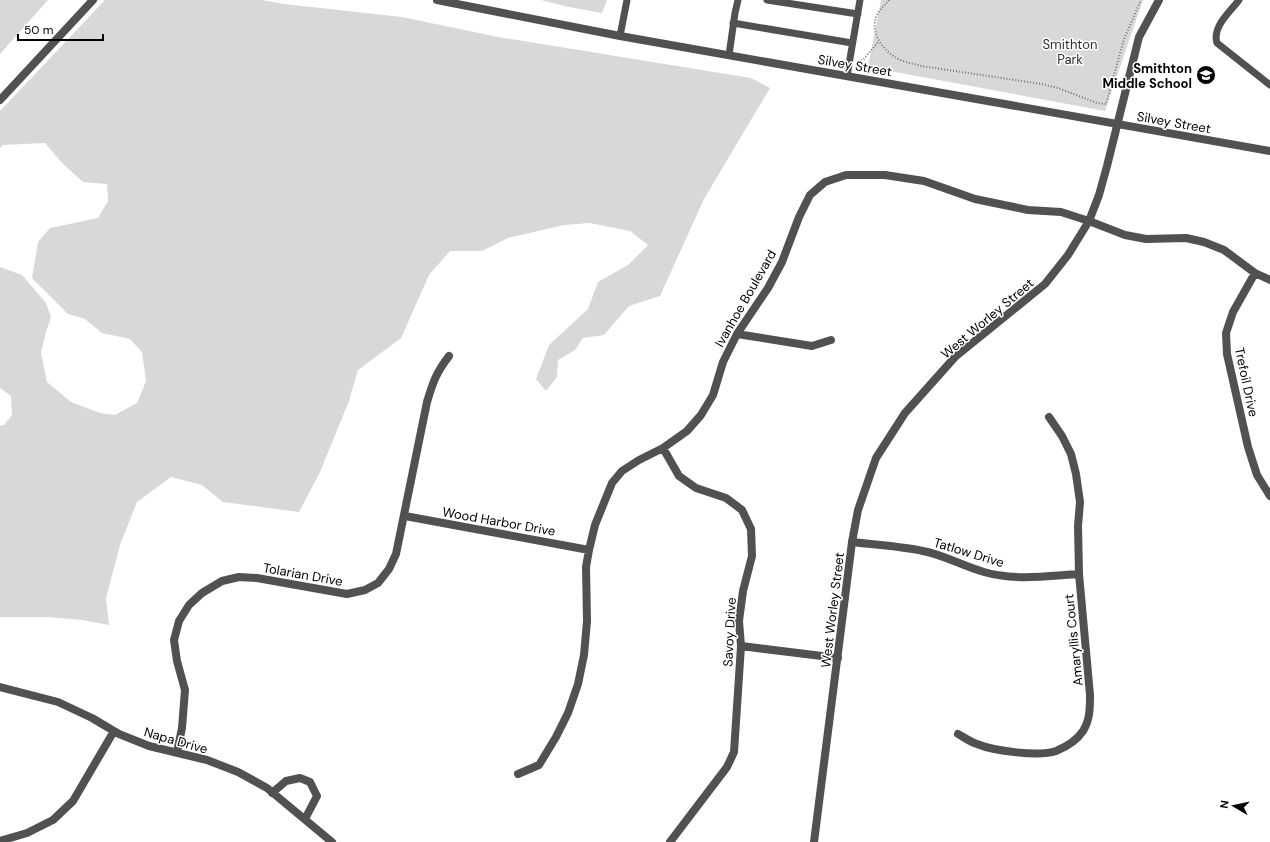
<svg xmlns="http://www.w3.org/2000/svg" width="1270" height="842" viewBox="0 0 1270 842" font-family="'DM Sans',sans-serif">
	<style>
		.green { fill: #d8d8d8 }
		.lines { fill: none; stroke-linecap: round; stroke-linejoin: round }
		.path { stroke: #737373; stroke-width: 2; stroke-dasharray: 1 2; stroke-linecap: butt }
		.service { stroke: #515151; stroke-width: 7 }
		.minor { stroke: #515151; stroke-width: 8 }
		.tertiary { stroke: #515151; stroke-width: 8 }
		.labels { text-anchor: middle; stroke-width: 3; stroke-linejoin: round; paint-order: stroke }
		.park-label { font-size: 13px; fill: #2f2f2f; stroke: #fff }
		.street-label { font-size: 13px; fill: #000; stroke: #fff }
		.poi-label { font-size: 13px; font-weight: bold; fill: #000; stroke: #fff; text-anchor: end }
	</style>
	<rect width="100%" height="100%" fill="#fff"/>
	<path class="green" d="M0 0H48L0 54Z
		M105 0H262L284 4 402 17 498 37 751 78 770 88 704 199 660 296 629 306 604 335 583 338 575 350 558 360 557 377 546 391 536 379 549 345 588 309 598 282 628 265 648 245 630 231 590 223 564 225 508 238 482 251H450L429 275 401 338 358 370 349 401 320 472 299 512 223 502 202 485 171 477 137 502 120 545 106 598 109 625 82 620 47 617H0V426L4 425 12 415 11 396 0 388V267L22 275 46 303 51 317 46 332 41 353 47 382 71 402 100 413 115 415 137 403 146 381 142 352 130 339 102 333 85 319 68 314 32 278 38 242 50 228 98 218 108 201 107 184 83 182 62 163 45 143 3 145 0 148V111Z
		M541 0H607L602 13 569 7Z
		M881 0H1143L1105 111 868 67Z"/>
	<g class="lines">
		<path class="path" d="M889 0C885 5 880 9 877 15 868 33 886 55 903 61 909 63 915 64 921 66L1042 84 1058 88 1097 103 1106 104 1124 39 1141 0
			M858 61 863 60 879 41"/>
		<path class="service" d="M767 0 858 14
			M1239 0C1229 13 1212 27 1217 43L1270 85
			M733 23 852 43
			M620 36 627 0
			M729 55 735 13 738 0
			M847 76 860 0"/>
		<path class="minor" d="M1255 273 1233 312 1226 333 1227 354 1248 447 1257 475 1270 496
			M737 334 812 346 831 340
			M663 448 679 476 696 488 726 498 742 510 751 529 752 556 743 591 739 621 741 646 734 752 727 767 670 842
			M405 516 589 550
			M852 542C876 545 900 546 923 551 944 555 963 566 984 572 1015 581 1047 576 1079 574
			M741 646 838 658
			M0 687 58 702 92 718 119 734 149 746 207 760 238 772 267 788 332 842
			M958 734C964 737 970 742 977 744 994 751 1039 757 1056 751 1066 747 1077 740 1083 731 1090 720 1090 708 1090 695L1079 574 1078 526 1080 502 1076 474 1071 454 1062 436 1049 417
			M177 752 182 728 185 690 177 661 174 640 179 621 189 605 202 593 222 581 239 577 257 578 347 594 365 590 378 583 389 569 396 554 427 402C433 382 436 373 449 356
			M518 774 539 765 556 737 568 713 578 684 584 655 587 621 586 567 589 550 595 525 612 483 622 471 639 460 663 448 687 431 701 415 713 395 723 362 737 334 768 288 782 262 799 217 810 195 825 182 846 175H885L924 181 975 199 1028 210 1061 212 1089 221 1125 235 1146 239 1186 238 1204 242 1224 250 1255 273 1270 280
			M272 793 286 781 300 778 310 782 317 796 305 819
			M0 841 27 833 53 820 73 801 114 731"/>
		<path class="tertiary" d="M437 0 620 36 1270 151
			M0 100 93 0
			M814 842 852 542 858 510 876 458 905 413 955 357 1045 284 1068 255 1089 221 1099 195 1107 166 1139 37 1159 0"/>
	</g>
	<defs>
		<g id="school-disc" transform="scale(1)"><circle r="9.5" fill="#000" stroke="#fff"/><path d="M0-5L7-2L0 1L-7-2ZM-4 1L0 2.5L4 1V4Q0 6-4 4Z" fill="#fff"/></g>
	</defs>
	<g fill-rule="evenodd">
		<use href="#school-disc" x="1206" y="75"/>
	</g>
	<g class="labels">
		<g class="park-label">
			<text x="1070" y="49">Smithton<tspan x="1070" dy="15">Park</tspan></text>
		</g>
		<g class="street-label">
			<text transform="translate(855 65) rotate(10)" y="5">Silvey Street</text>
			<text transform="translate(1174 122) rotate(10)" y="5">Silvey Street</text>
			<text transform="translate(745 298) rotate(-60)" y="5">Ivanhoe Boulevard</text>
			<text transform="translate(987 318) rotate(-40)" y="5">West Worley Street</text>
			<text transform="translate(1247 382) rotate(78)" y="5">Trefoil Drive</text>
			<text transform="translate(499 521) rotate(10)" y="5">Wood Harbor Drive</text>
			<text transform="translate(969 552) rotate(17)" y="5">Tatlow Drive</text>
			<text transform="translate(303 574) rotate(10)" y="5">Tolarian Drive</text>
			<text transform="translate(832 610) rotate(-83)" y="5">West Worley Street</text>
			<text transform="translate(729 632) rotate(-87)" y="5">Savoy Drive</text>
			<text transform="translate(1073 640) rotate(-96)" y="5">Amaryllis Court</text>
			<text transform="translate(176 740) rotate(16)" y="5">Napa Drive</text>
		</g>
		<g class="poi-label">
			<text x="1192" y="73">Smithton<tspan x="1192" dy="15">Middle School</tspan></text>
		</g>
	</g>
	<g transform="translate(1234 806) rotate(279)" stroke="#ffffff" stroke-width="3" paint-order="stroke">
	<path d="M0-3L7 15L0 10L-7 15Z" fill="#000000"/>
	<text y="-6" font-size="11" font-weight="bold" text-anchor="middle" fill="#000000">N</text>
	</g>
	<path d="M18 34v6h85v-6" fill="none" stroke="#000000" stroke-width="2"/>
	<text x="24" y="34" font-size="12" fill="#000000" stroke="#ffffff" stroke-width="3" paint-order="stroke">50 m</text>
</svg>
